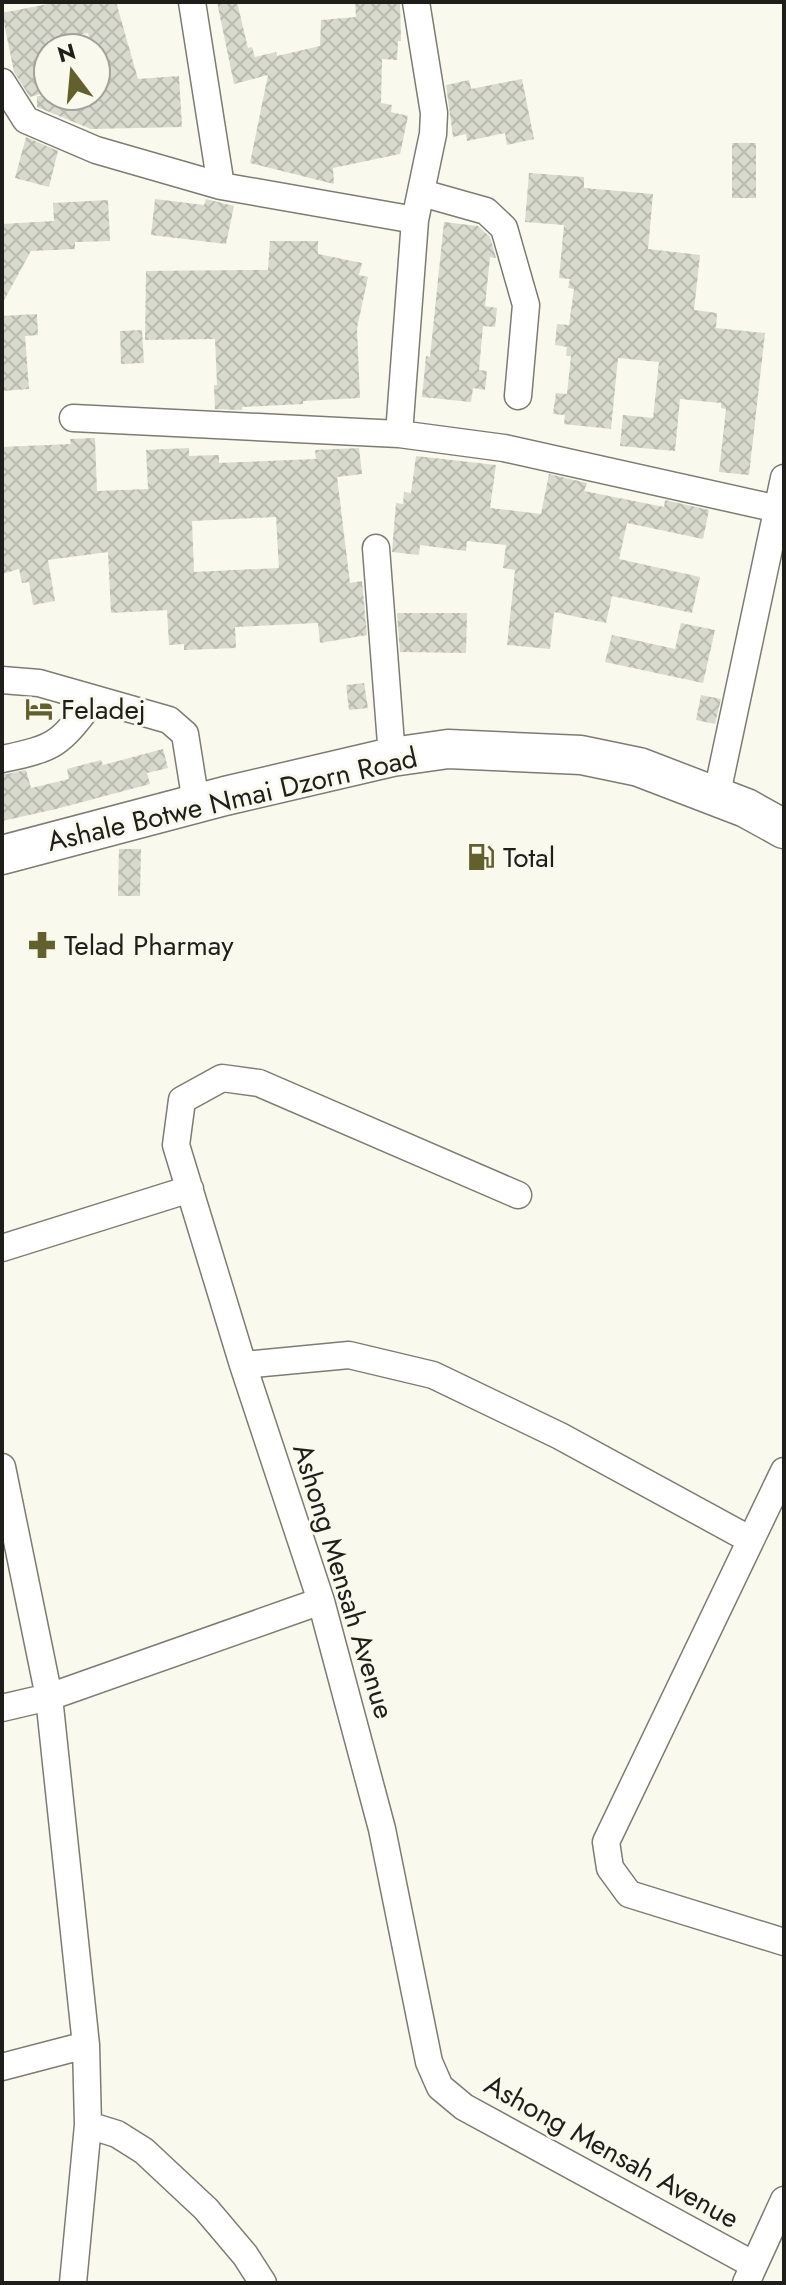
<svg xmlns="http://www.w3.org/2000/svg" width="786" height="2285" viewBox="0 0 786 2285" font-family="Jost,sans-serif">
	<style>
		.building { fill: url(#building-cross-hatch); fill-rule: evenodd }
		.lines { fill: none; stroke-linecap: round; stroke-linejoin: round }
		.minor-casing { stroke: #7c7c72; stroke-width: 29 }
		.secondary-casing { stroke: #7c7c72; stroke-width: 41 }
		.minor { stroke: #fff; stroke-width: 26 }
		.secondary { stroke: #fff; stroke-width: 38 }
		.labels { text-anchor: middle; stroke-width: 6; stroke-linejoin: round; paint-order: stroke }
		.poi-label { font-size: 28px; fill: #1e1f1a; stroke: #f9f9ed; text-anchor: start }
		.street-label { font-size: 28px; fill: #1e1f1a; stroke: #f9f9ed }
	</style>
	<defs>
		<pattern id="building-cross-hatch" width="8" height="8" patternUnits="userSpaceOnUse" patternTransform="scale(2)"><rect width="8" height="8" fill="#d9dace"/><path d="M0 0l8 8M0 8l8-8" fill="none" stroke="#babbb0"/></pattern>
	</defs>
	<rect width="100%" height="100%" fill="#f9f9ed"/>
	<path class="building" d="M48 2H116L138 79 179 76 182 127 91 129 37 107V96H96V88H104L96 61V48H92L88 33 48 40V92L30 97 14 72 2 13 48 4Z
		M217 2H237L248 48 252 47 255 57 276 52 277 56 320 46 321 20 356 17 355 2H400L401 41H398L397 60 382 59 381 103 392 105 391 112 408 116 400 154 333 168 334 184 250 163 268 75 234 84Z
		M522 79 534 139 507 145 505 133 467 141 466 134 453 137 446 85 469 80 471 89Z
		M26 137 58 151 49 187 15 178Z
		M732 143H756V198H732Z
		M529 173 584 177V188L653 194 648 249 700 255 694 310 717 313 716 328 765 333 749 475 719 472 726 409 721 408V403L680 399 675 451 620 446 623 415 653 418 659 362 618 358 611 429 564 424 565 415 553 414 556 393 567 394 571 356H566L567 347 555 345 557 324 569 325 574 289 568 288 570 279 559 278 564 225 525 222Z
		M155 199 204 205 206 199 234 206 226 244 151 235Z
		M108 200 110 241 75 242V249L31 251 2 304V224L54 221 53 203Z
		M444 222 478 226 490 237 496 258 490 257 485 306 497 308 495 327 483 326 479 370 487 371 485 390 473 388 471 402 422 397 426 356 430 357Z
		M270 241H318V254L362 263 359 275 368 277 357 328 360 398 303 401V404L242 407V410L215 409 214 385H217L215 339 145 340 146 271 268 270Z
		M37 314 38 335 25 336 29 389 2 391V316Z
		M142 330 144 363 121 364 120 331Z
		M95 438 97 491 148 489 146 450 189 448V456L219 455V463L316 459 315 450 359 448 362 474 337 477 350 583 362 581 367 635 320 643 318 623 235 627 236 648 184 650V644L169 645 167 610 111 613 108 552 48 560 55 601 33 605 29 582 22 583 19 569 2 574V447L71 444 70 439ZM276 517 279 568 194 572 192 521Z
		M416 456 496 465 490 508 541 514 549 474 587 483 584 491 664 507 665 500 709 510 703 539 627 523 619 559 700 577 692 613 612 596 606 623 554 612 550 649 507 645 515 570 503 568 506 545 467 541 466 551 420 545 419 555 392 552 396 503 403 504 404 492 411 493Z
		M397 613H467L466 653 400 652Z
		M681 623 715 630 703 683 605 662 612 635 675 649Z
		M364 683 368 708 349 710 346 685Z
		M701 695 721 699 715 724 696 720Z
		M163 749 168 768 147 773 150 784 56 809 2 821V775L26 770 31 788 69 779 67 769 101 760 103 765Z
		M119 849H141L140 896H118Z"/>
	<g class="lines">
		<g class="minor-casing">
			<path id="minor" d="M192 2 221 186
				M2 82 26 120 96 150 221 186 415 220
				M422 193 486 211 504 228 526 305 518 396
				M73 418 399 434 504 448 778 509
				M399 434 415 220 433 134 434 113 416 2
				M376 548 392 757
				M2 680 39 683 169 720 185 734 196 803
				M2 759C59 747 59 744 94 699
				M716 798 784 478
				M518 1195 259 1083 222 1078 182 1100 176 1145 243 1365 321 1601 382 1829 429 2062 440 2087 464 2107 754 2265
				M2 1248 190 1189
				M243 1365 349 1355 433 1375 560 1436 749 1539
				M2 1467 49 1697 86 2045 88 2125 73 2283
				M784 1471 606 1842 610 1868 629 1894 784 1942
				M2 1708 49 1697 321 1601
				M2 2067 86 2045
				M88 2125 117 2134 144 2151 206 2209 245 2255 263 2283
				M746 2283 784 2200"/>
		</g>
		<g class="secondary-casing">
			<path id="secondary" d="M2 855 225 796 392 757 448 749 581 755 639 767 746 808 784 829"/>
		</g>
		<use href="#minor" class="minor"/>
		<use href="#secondary" class="secondary"/>
	</g>
	<defs>
		<g id="hotel-bare" transform="scale(2.16)"><path d="M-6-4.5h1.5V1H6V5H4.5V3h-9V5H-6ZM-4 0a1.8 1.8 0 1 1 3.6 0ZM.5 0V-2.5h3Q6-2.5 6 0Z" fill="#62612e" stroke="#f9f9ed" stroke-width="2.5" paint-order="stroke"/></g>
		<g id="fuel-bare" transform="scale(2.16)"><path d="M-5.5-6h7V0h2V4h1.3V-2.5L3-4.5l.8-.8L6-3V5H2.5V1h-1V6h-7ZM-4.2-4.7v3.2H.2V-4.7Z" fill="#62612e" stroke="#f9f9ed" stroke-width="2.5" paint-order="stroke"/></g>
		<g id="pharmacy-bare" transform="scale(2.16)"><path d="M-2-6h4v4h4v4h-4v4h-4v-4h-4v-4h4Z" fill="#62612e" stroke="#f9f9ed" stroke-width="2.5" paint-order="stroke"/></g>
	</defs>
	<g fill-rule="evenodd">
		<use href="#hotel-bare" x="39" y="709"/>
		<use href="#fuel-bare" x="481" y="857"/>
		<use href="#pharmacy-bare" x="42" y="945"/>
	</g>
	<g class="labels">
		<g class="poi-label">
			<text x="61" y="719">Feladej</text>
			<text x="503" y="867">Total</text>
			<text x="64" y="955">Telad Pharmay</text>
		</g>
		<g class="street-label">
			<text transform="translate(232 799) rotate(-13)" y="10">Ashale Botwe Nmai Dzorn Road</text>
			<text transform="translate(344 1581) rotate(73)" y="10">Ashong Mensah Avenue</text>
			<text transform="translate(612 2151) rotate(29)" y="10">Ashong Mensah Avenue</text>
		</g>
	</g>
	<rect width="786" height="2285" fill="none" stroke="#1e1f1a" stroke-width="8"/>
	<g transform="translate(72 72) rotate(344)"><circle r="38" fill="#f9f9ed" stroke="#a1a299" stroke-width="2"/>
	<path d="M0-6L14 30L0 20L-14 30Z" fill="#62612e"/>
	<text y="-12" font-size="22" font-weight="bold" text-anchor="middle" fill="#1e1f1a">N</text>
	</g>
</svg>
